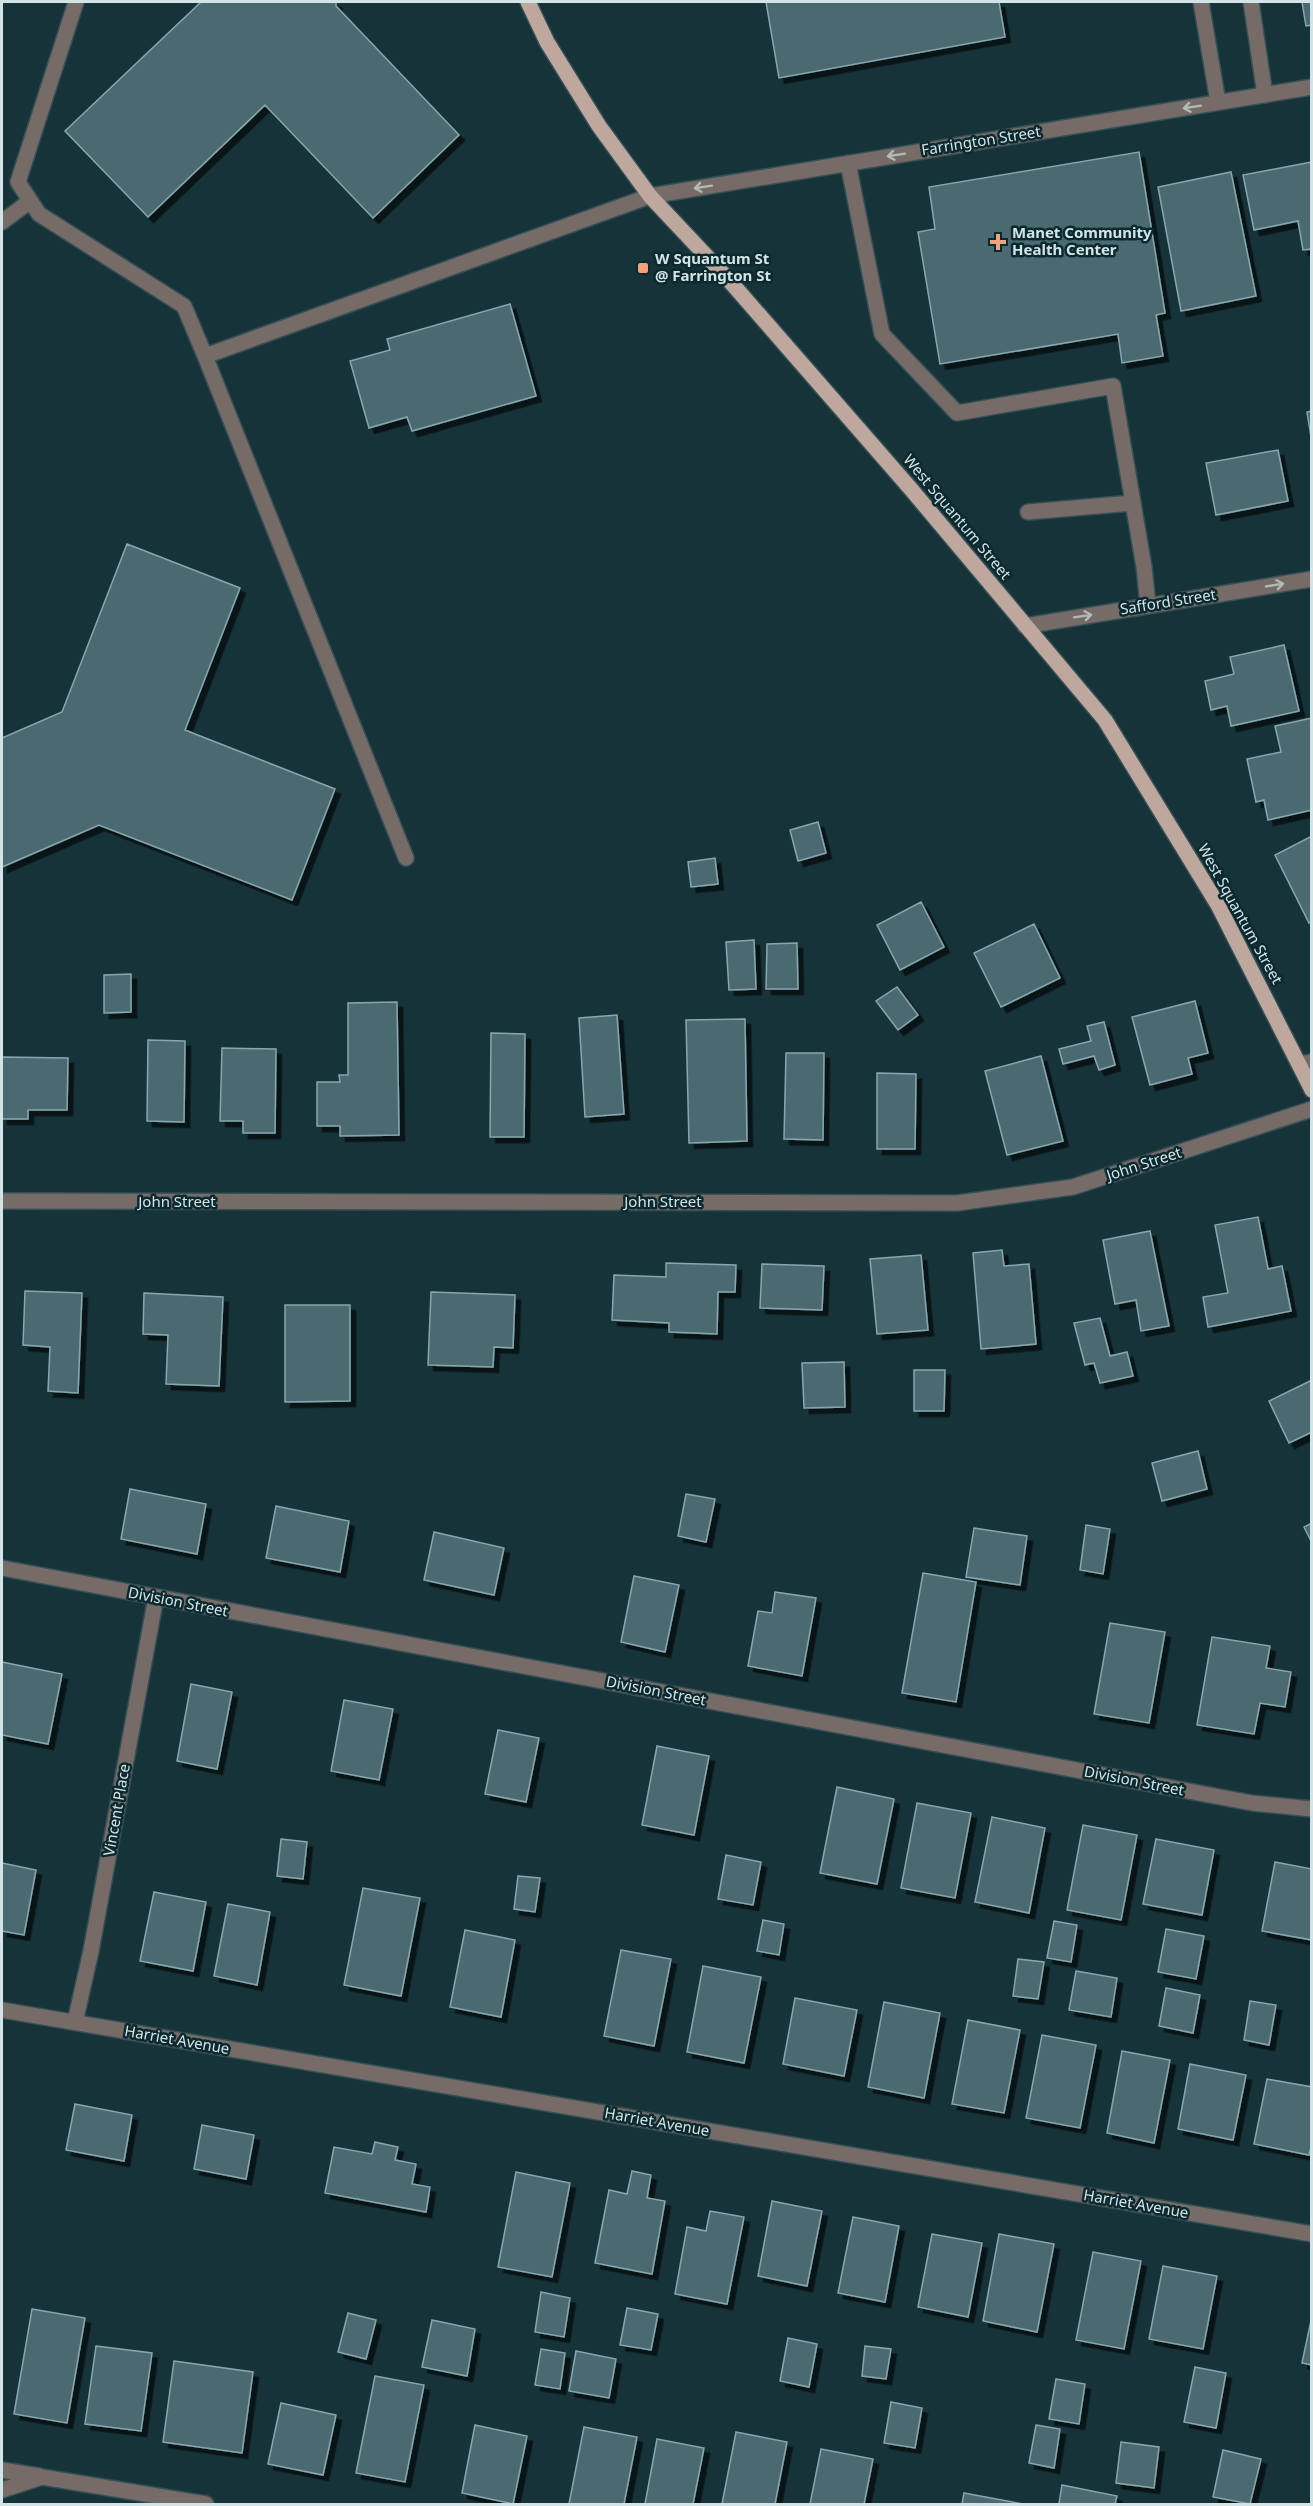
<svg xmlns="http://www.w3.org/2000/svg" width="1313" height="2506" viewBox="0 0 1313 2506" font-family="'Noto Sans',sans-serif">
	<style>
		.building { fill: #4b6970; stroke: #87a7ae; stroke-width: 1.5; filter: url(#shadow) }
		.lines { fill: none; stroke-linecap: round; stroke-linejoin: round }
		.minor-casing { stroke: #344f55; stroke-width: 18 }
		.major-casing { stroke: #344f55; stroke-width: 18 }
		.minor { stroke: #766b66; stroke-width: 15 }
		.major { stroke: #bea79d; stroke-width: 15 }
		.oneway { stroke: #b2baba }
		.poi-dot { fill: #f1a17d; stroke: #0b292f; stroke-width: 2 }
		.labels { text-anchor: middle; stroke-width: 5; stroke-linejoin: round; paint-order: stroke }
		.street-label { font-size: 15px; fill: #d3e4e7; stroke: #0b292f }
		.poi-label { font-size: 15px; font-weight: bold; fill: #d3e4e7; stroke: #0b292f; text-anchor: start }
	</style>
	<defs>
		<filter id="shadow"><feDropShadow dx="5.5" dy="5.5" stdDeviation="0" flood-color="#0009"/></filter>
	</defs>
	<rect width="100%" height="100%" fill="#163339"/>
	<path class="building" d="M201 2H336V6L459 135 373 218 265 105 148 217 65 131Z
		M766 2H999L1005 37 779 78Z
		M1302 2H1312V25L1306 26Z
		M1139 152 1165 313 1156 315 1163 356 1122 363 1118 334 940 364 918 232 935 229 929 187Z
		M1312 162V249L1303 250 1298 221 1254 230 1243 175Z
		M1231 172 1256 296 1181 311 1158 187Z
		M510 304 536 396 412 431 407 417 369 428 350 361 390 350 387 339Z
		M1312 411V443L1307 412Z
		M1278 450 1288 501 1216 515 1206 463Z
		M127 544 240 588 185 730 335 789 292 900 99 825 2 867V738L62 712Z
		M1284 645 1299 711 1231 726 1227 706 1211 710 1205 681 1234 674 1230 657Z
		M1312 718V810L1268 820 1264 800 1256 802 1247 759 1281 752 1275 726Z
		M818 822 826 853 798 861 790 830Z
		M1312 836V922L1309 923 1275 855Z
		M715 858 718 884 691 887 688 862Z
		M921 902 944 947 900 970 877 925Z
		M1034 924 1060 978 1001 1007 974 953Z
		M754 940 756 989 729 990 726 942Z
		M797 943 798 989H766L767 944Z
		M131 974V1012L104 1013V975Z
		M897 987 918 1015 898 1030 876 1001Z
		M1195 1001 1208 1053 1188 1058 1192 1074 1150 1085 1132 1017Z
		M397 1002 399 1135 340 1136V1126H317V1082H340L339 1075H348V1003Z
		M617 1015 624 1114 585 1117 579 1018Z
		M745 1019 747 1141 689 1143 686 1020Z
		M1104 1022 1115 1065 1099 1070 1094 1056 1063 1064 1059 1049 1091 1041 1087 1026Z
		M491 1033 525 1034 524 1137H490Z
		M148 1040 185 1041 184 1122 147 1121Z
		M222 1048 276 1049 275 1133H243V1121H220Z
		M786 1053H824L823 1140 784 1139Z
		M1041 1056 1063 1141 1007 1155 985 1071Z
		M2 1057 68 1058 67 1110H28V1119H2Z
		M877 1073 916 1074 915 1149H877Z
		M1258 1217 1268 1269 1282 1266 1291 1311 1208 1327 1203 1297 1228 1293 1215 1225Z
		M1150 1231 1169 1326 1141 1331 1136 1300 1115 1304 1103 1240Z
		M1002 1250 1004 1266 1029 1264 1036 1344 981 1349 973 1253Z
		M921 1255 928 1330 877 1334 870 1259Z
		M666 1263 736 1265 735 1292H718L717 1334 669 1332V1323L612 1320 614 1275 666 1277Z
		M762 1264 824 1266 822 1310 760 1308Z
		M25 1291 82 1293 78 1393 48 1391 50 1347 23 1345Z
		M431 1292 515 1295 513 1348 494 1347 493 1367 428 1365Z
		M144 1293 223 1297 219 1386 166 1384 168 1335 143 1334Z
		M285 1305H350V1401L285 1402Z
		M1100 1318 1110 1356 1127 1352 1133 1376 1100 1383 1094 1363 1085 1365 1074 1323Z
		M844 1362 845 1407 804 1408 802 1363Z
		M914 1370H945L944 1411H914Z
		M1312 1380V1432L1289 1443 1269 1401Z
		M1198 1451 1207 1489 1162 1501 1152 1463Z
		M130 1489 206 1504 197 1554 121 1539Z
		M686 1494 715 1499 706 1542 678 1536Z
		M276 1506 349 1521 340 1572 266 1558Z
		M1312 1523V1543L1304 1527Z
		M1086 1525 1110 1529 1103 1574 1080 1570Z
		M974 1528 1027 1536 1020 1585 966 1577Z
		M434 1532 504 1548 494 1595 424 1580Z
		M923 1573 976 1582 956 1702 902 1693Z
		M634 1576 679 1585 665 1652 621 1642Z
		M775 1592 816 1598 802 1676 748 1666 758 1611 772 1613Z
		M1110 1623 1165 1632 1149 1723 1094 1714Z
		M1212 1637 1270 1646 1266 1668 1291 1672 1285 1707 1260 1703 1254 1734 1197 1725Z
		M2 1662 62 1674 48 1744 2 1735Z
		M191 1684 232 1692 217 1769 177 1761Z
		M344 1700 393 1709 379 1780 331 1771Z
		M498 1730 539 1738 526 1802 485 1794Z
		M657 1746 709 1756 694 1835 642 1825Z
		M837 1787 894 1799 877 1884 820 1873Z
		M917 1803 971 1813 955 1898 901 1888Z
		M992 1817 1045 1828 1029 1913 975 1902Z
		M1083 1825 1137 1835 1121 1920 1067 1910Z
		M281 1839 307 1842 303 1879 277 1876Z
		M1156 1839 1214 1850 1202 1915 1143 1904Z
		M726 1855 761 1862 753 1905 718 1899Z
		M1275 1862 1312 1869V1940L1262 1931Z
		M2 1863 36 1870 24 1935 2 1931Z
		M518 1876 540 1878 535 1912 514 1909Z
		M363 1888 420 1898 401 1996 344 1985Z
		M154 1892 206 1902 193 1971 140 1961Z
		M228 1904 270 1912 257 1985 214 1976Z
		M763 1920 784 1924 779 1955 757 1951Z
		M1054 1921 1077 1925 1071 1962 1047 1958Z
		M1166 1929 1204 1936 1196 1979 1158 1972Z
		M465 1930 515 1940 501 2017 450 2007Z
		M621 1950 671 1959 654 2046 604 2036Z
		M1018 1959 1044 1962 1038 1999 1013 1996Z
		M703 1966 761 1977 744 2063 687 2052Z
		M1076 1971 1117 1978 1111 2017 1069 2010Z
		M1166 1988 1200 1995 1193 2033 1159 2026Z
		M795 1998 857 2010 844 2076 783 2064Z
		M1250 2001 1276 2005 1269 2045 1244 2040Z
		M884 2002 940 2013 924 2098 868 2087Z
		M968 2020 1020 2030 1004 2113 952 2104Z
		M1042 2035 1096 2045 1080 2128 1026 2118Z
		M1122 2051 1170 2060 1154 2143 1107 2133Z
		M1190 2064 1246 2075 1233 2140 1178 2129Z
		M1267 2079 1312 2087V2143L1309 2155 1254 2144Z
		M75 2104 132 2115 124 2161 66 2150Z
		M202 2125 254 2135 246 2179 194 2169Z
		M375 2142 398 2147 395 2160 416 2164 412 2184 430 2187 426 2212 325 2193 334 2147 372 2154Z
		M632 2171 651 2175 647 2198 665 2201 652 2274 595 2263 609 2190 627 2194Z
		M516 2172 570 2183 552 2277 498 2267Z
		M772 2201 822 2211 807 2286 758 2276Z
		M710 2211 744 2217 727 2304 675 2294 687 2227 706 2231Z
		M853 2217 899 2226 885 2302 838 2293Z
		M932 2234 982 2243 968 2317 918 2307Z
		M999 2234 1054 2244 1037 2332 983 2321Z
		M1093 2252 1141 2261 1124 2349 1076 2340Z
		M1163 2266 1217 2276 1203 2349 1149 2339Z
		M541 2292 570 2298 564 2337 535 2332Z
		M627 2308 658 2314 651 2350 620 2345Z
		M32 2309 85 2318 67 2423 14 2414Z
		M348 2313 376 2320 366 2359 338 2352Z
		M1312 2316V2365L1302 2363Z
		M432 2320 475 2329 467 2376 422 2367Z
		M788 2338 817 2344 809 2387 780 2381Z
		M96 2346 152 2353 141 2431 85 2424Z
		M865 2346 891 2349 886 2379 862 2376Z
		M541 2349 565 2353 560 2389 535 2385Z
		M576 2351 616 2359 609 2398 569 2391Z
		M174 2361 253 2372 242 2453 163 2442Z
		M1195 2367 1226 2373 1216 2428 1184 2422Z
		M375 2376 424 2385 405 2482 356 2473Z
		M1056 2379 1085 2384 1079 2424 1049 2419Z
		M891 2402 922 2408 915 2448 884 2443Z
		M281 2403 336 2415 323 2475 268 2464Z
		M475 2425 527 2436 513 2504 462 2493Z
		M1036 2425 1060 2429 1054 2468 1029 2463Z
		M584 2427 637 2437 624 2504H569Z
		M736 2432 787 2442 775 2504H722Z
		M657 2439 704 2448 693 2504H645Z
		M1121 2442 1159 2447 1154 2488 1116 2483Z
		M821 2449 873 2459 864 2504H810Z
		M1223 2450 1261 2459 1250 2504 1213 2497Z
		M1062 2485 1117 2496 1115 2504H1059Z
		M964 2493 1023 2504H962Z"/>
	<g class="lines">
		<g class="minor-casing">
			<path id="minor" d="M76 2 18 182 39 214 184 306 205 356
				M1201 2 1218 102
				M1251 2 1265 95
				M848 163 882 334 957 413 1113 386 1144 567 1148 606
				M2 222 30 201
				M1028 512 1132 503
				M1025 626 1312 579
				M406 858 205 356 650 196 1312 87
				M1299 1064 1312 1062
				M2 1201 957 1203 1073 1187 1312 1109
				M2 1568 1252 1803 1312 1809
				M2 2010 1312 2234
				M75 2022 91 1951 156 1597
				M2 2470 39 2476
				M2 2490 42 2477 206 2504"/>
		</g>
		<g class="major-casing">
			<path id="major" d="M528 2 547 42 599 126 650 196 728 279 910 488 1105 720 1218 905 1312 1090"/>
		</g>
		<use href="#minor" class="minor"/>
		<use href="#major" class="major"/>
	</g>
	<defs><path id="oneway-shaft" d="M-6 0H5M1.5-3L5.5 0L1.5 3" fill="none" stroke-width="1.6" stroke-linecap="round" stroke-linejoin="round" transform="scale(1.5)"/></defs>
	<g class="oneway">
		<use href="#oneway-shaft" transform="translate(1192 107) rotate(171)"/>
		<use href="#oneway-shaft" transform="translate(896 155) rotate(171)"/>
		<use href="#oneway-shaft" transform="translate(703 187) rotate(171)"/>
		<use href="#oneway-shaft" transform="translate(1275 585) rotate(-9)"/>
		<use href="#oneway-shaft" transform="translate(1083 616) rotate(-9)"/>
	</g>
	<g class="poi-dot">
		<path d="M995 233h6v6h6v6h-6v6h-6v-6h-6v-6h6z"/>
		<rect x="637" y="262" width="12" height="12" rx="3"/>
	</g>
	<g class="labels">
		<g class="street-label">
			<text transform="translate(981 141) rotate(-9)" y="5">Farrington Street</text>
			<text transform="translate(957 517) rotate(50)" y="5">West Squantum Street</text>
			<text transform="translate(1168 602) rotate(-9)" y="5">Safford Street</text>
			<text transform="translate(1240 914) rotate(61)" y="5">West Squantum Street</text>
			<text transform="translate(1144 1164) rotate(-18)" y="5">John Street</text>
			<text x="177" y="1207">John Street</text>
			<text x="663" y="1207">John Street</text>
			<text transform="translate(178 1602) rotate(11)" y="5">Division Street</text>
			<text transform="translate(656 1691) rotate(11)" y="5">Division Street</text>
			<text transform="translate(1134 1781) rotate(11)" y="5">Division Street</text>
			<text transform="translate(117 1810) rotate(-80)" y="5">Vincent Place</text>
			<text transform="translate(177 2040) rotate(10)" y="5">Harriet Avenue</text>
			<text transform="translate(657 2122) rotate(10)" y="5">Harriet Avenue</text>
			<text transform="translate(1136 2204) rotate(10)" y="5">Harriet Avenue</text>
		</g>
		<g class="poi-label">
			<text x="1012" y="238">Manet Community<tspan x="1012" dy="17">Health Center</tspan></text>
			<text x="655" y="264">W Squantum St<tspan x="655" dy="17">@ Farrington St</tspan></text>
		</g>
	</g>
	<rect width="1313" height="2506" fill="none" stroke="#d3e4e7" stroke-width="6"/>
</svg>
